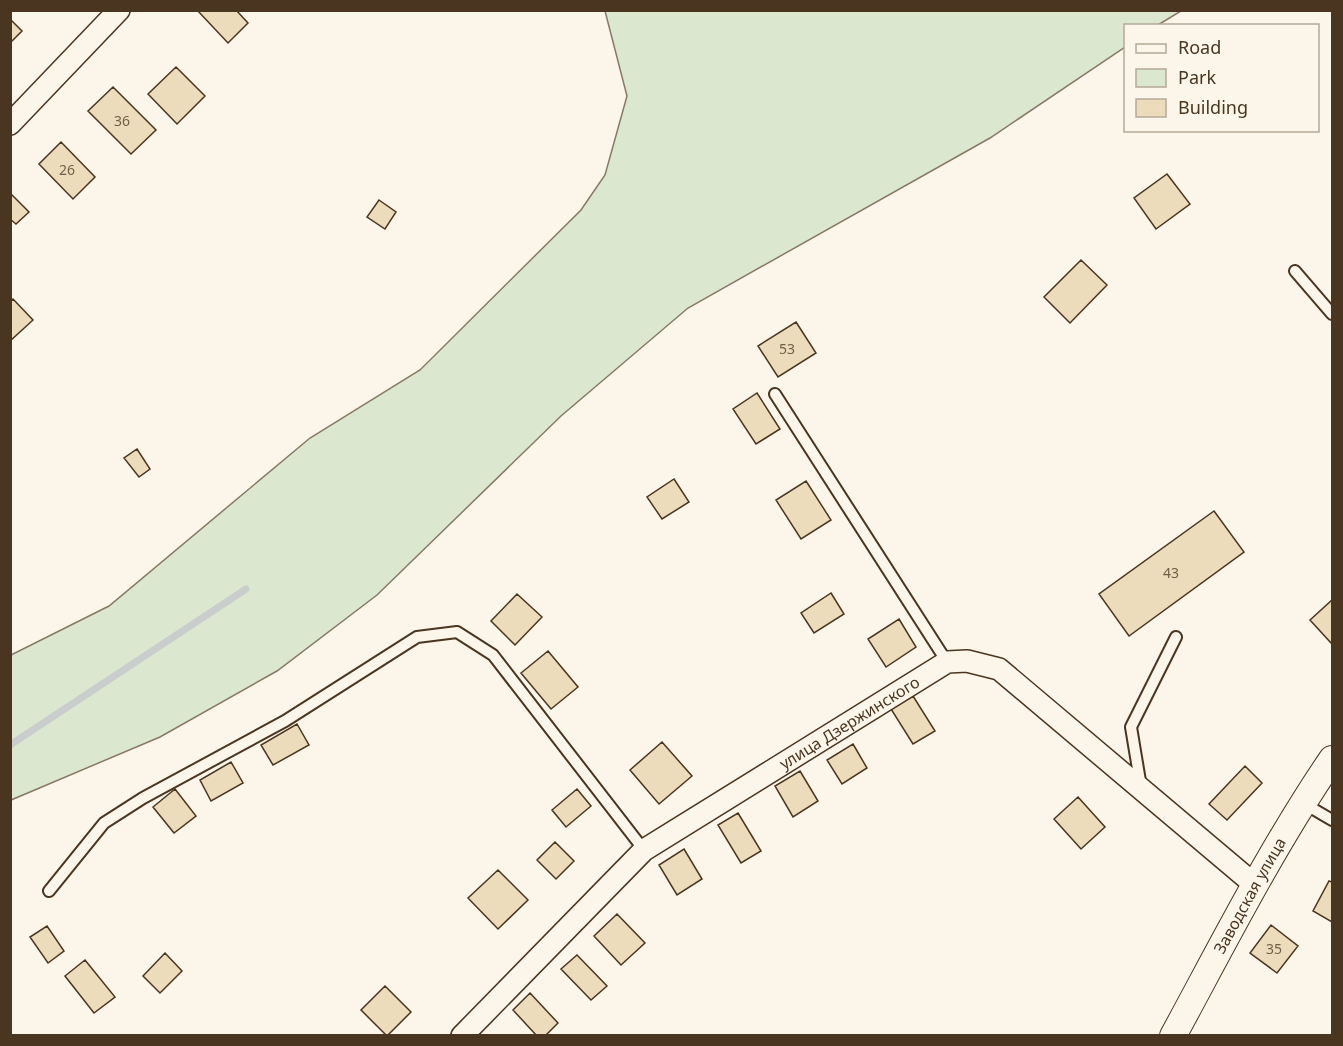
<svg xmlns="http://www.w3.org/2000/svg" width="1343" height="1046" viewBox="0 0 1343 1046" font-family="'Noto Sans',sans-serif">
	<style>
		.green { fill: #dce7d0; stroke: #887966; stroke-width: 1.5 }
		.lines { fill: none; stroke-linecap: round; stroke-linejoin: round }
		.stream { stroke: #c9cecd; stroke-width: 7 }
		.building { fill: #ecdcbc; stroke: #4a3520; stroke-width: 1.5 }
		.service-casing { stroke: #4a3520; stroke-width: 14 }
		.minor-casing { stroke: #4a3520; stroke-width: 24 }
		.tertiary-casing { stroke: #4a3520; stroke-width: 28 }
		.service { stroke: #fbf6e9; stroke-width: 10 }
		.minor { stroke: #fbf6e9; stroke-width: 21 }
		.tertiary { stroke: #fbf6e9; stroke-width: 26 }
		.labels { text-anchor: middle; stroke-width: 4.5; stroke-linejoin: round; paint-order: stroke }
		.number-label { font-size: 14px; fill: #725f47 }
		.street-label { font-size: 16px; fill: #4a3520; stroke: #fbf6e9 }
	</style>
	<rect width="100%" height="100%" fill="#fbf6e9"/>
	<path class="green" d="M605 11H1181L1158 25 1126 26 1125 47 990 138 688 308 561 416 377 595 277 671 160 737 11 800V655L109 606 310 438 420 370 581 210 605 175 627 96Z"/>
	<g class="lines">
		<path class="stream" d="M10 745 246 589"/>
	</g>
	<path class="building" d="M197 10H236L248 23 228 43Z
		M10 19 22 31 10 43Z
		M176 67 205 96 177 124 148 94Z
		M113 87 156 130 131 154 88 111Z
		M61 142 95 177 73 199 39 164Z
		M1167 174 1190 204 1156 229 1134 198Z
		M10 193 29 212 16 224 10 219Z
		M379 200 396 212 385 229 367 217Z
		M1081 260 1107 285 1070 323 1044 297Z
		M13 299 33 320 10 341V302Z
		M796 322 816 353 778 377 758 346Z
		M757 393 780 429 756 444 733 409Z
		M137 449 150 469 139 477 124 458Z
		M674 479 689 502 662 519 647 497Z
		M806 481 831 520 801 539 776 500Z
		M1214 511 1244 552 1129 636 1099 594Z
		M831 593 844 614 814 633 801 613Z
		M517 594 542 617 515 645 491 621Z
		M1332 600V644L1310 620Z
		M899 619 916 647 886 667 868 639Z
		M548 651 578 687 551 709 521 673Z
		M913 696 935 731 913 744 891 709Z
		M297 724 309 745 273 765 261 745Z
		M662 742 692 776 659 804 630 770Z
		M853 744 867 768 842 784 827 760Z
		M231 762 243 783 211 801 200 780Z
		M1245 766 1262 783 1227 820 1209 804Z
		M800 771 818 801 793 817 775 786Z
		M175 789 196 816 174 833 153 807Z
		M577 789 591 806 566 827 552 810Z
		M1078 797 1105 827 1081 849 1054 819Z
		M738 813 761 851 741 863 718 825Z
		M555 842 574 861 556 879 537 860Z
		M684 849 702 879 677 895 659 865Z
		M498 870 528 900 498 929 468 898Z
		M1329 881 1332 882V922L1313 911Z
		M617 914 645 943 621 965 594 936Z
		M1271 925 1298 946 1277 973 1250 953Z
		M47 926 64 951 48 963 30 937Z
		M165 953 182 971 160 993 143 976Z
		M577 955 607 986 591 1000 561 969Z
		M85 960 115 997 94 1013 65 976Z
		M385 986 411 1012 387 1036 361 1010Z
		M530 993 558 1023 545 1036H537L513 1010Z"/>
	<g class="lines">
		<g class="service-casing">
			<path id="service" d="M1295 271 1332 314
				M775 394 947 662
				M1141 787 1131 727 1176 637
				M1303 803 1332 820
				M49 891 104 823 143 798 285 721 417 637 457 632 493 655 644 850"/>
		</g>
		<g class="minor-casing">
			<g id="minor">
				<path d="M10 124 119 10"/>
				<path id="s1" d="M462 1036 644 850 947 662 967 661 999 669 1255 885"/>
			</g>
		</g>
		<g class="tertiary-casing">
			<g id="tertiary">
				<path id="s2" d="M1173 1036C1224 942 1272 847 1332 759"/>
			</g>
		</g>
		<use href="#service" class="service"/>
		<use href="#minor" class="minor"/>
		<use href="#tertiary" class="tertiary"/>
	</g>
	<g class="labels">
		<g class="number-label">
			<text x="122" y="126">36</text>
			<text x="67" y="175">26</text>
			<text x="787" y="354">53</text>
			<text x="1171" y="578">43</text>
			<text x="1274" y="954">35</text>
		</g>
		<g class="street-label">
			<text dy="6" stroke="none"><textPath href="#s1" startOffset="502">улица Дзержинского</textPath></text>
			<text dy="6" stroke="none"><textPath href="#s2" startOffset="160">Заводская улица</textPath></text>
		</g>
	</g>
	<rect width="1343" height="1046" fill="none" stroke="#4a3520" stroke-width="24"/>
	<rect x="1124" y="24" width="195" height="108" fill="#fbf6e9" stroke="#b4a999" stroke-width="1.5"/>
	<rect x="1136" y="44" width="30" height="9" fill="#fbf6e9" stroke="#b4a999" stroke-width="1.5"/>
	<text x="1178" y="54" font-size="18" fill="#4a3520">Road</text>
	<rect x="1136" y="69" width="30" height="18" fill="#dce7d0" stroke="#b4a999" stroke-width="1.5"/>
	<text x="1178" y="84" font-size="18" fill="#4a3520">Park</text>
	<rect x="1136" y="99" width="30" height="18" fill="#ecdcbc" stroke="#b4a999" stroke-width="1.5"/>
	<text x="1178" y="114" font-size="18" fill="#4a3520">Building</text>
</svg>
